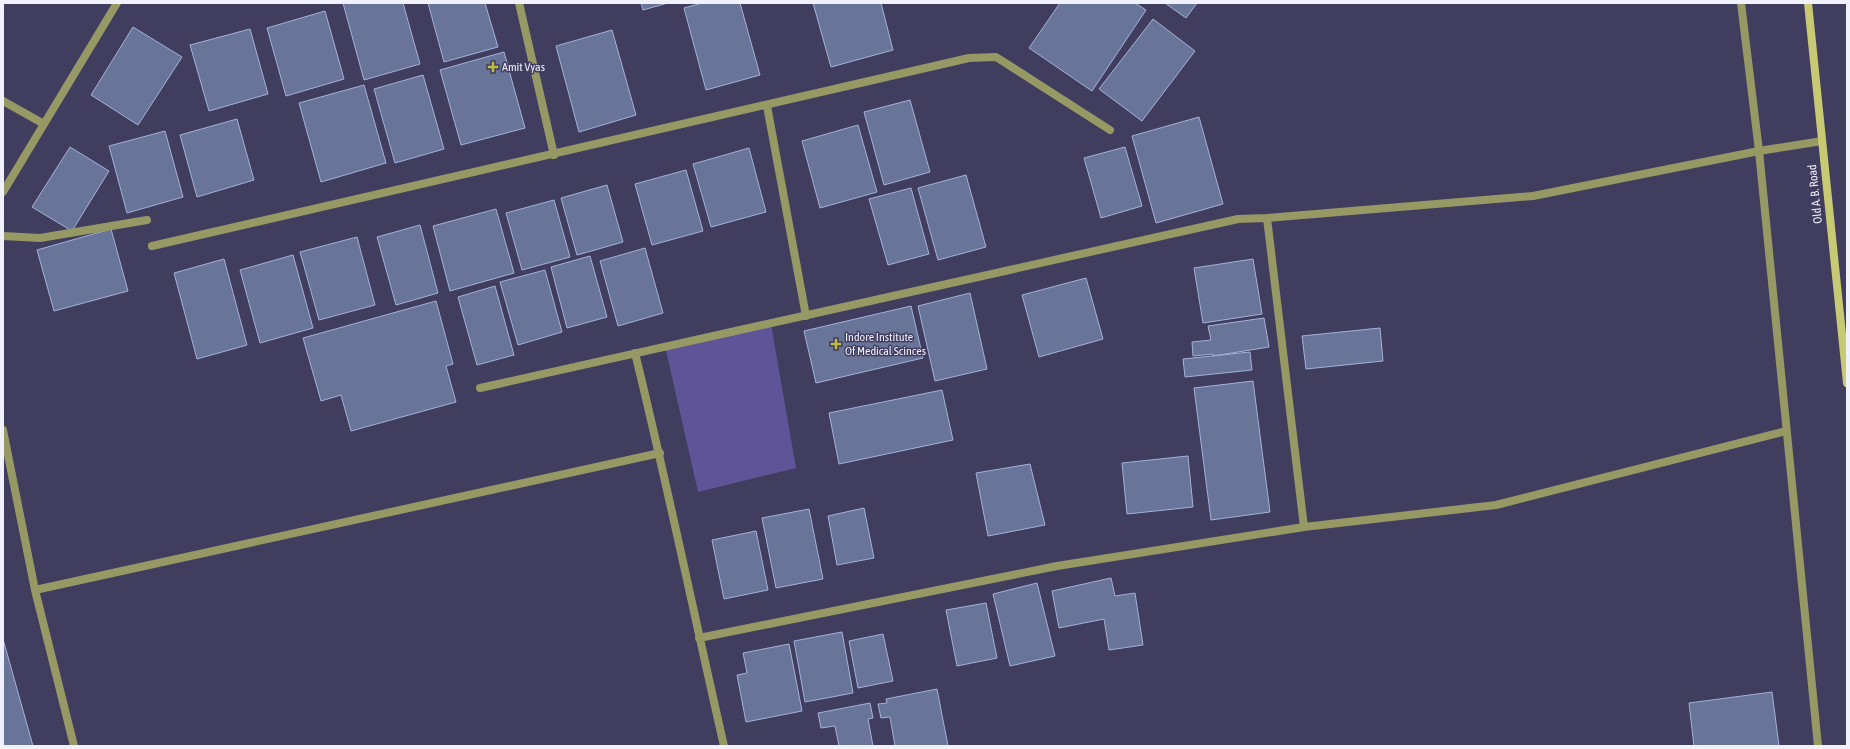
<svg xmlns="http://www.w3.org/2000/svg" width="1850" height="749" viewBox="0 0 1850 749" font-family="'Asap Condensed',sans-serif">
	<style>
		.green { fill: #605498 }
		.building { fill: #687599; stroke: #a4b2da }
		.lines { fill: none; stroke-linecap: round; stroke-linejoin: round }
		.minor { stroke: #979964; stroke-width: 8 }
		.tertiary { stroke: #979964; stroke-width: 8 }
		.secondary { stroke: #c7c973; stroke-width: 8 }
		.poi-dot { fill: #bebf42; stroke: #413d5f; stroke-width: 1.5 }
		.labels { text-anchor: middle; stroke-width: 3; stroke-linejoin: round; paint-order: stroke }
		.poi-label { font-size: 12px; fill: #f1f0fd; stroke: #413d5f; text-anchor: start }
		.street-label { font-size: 12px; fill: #f1f0fd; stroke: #413d5f }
	</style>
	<rect width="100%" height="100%" fill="#413d5f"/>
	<path class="green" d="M771 324 796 468 698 492 665 346Z"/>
	<path class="building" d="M343 3H403L420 64 364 80Z
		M428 3H485L498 47 444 62Z
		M641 3H668L643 10Z
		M702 3H740L760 75 706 90 684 8Z
		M813 3H881L893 50 831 67Z
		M1060 3H1135L1146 10 1092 91 1029 48Z
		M1165 3H1197L1186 18Z
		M325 11 344 79 286 96 267 28Z
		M1153 19 1195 51 1142 121 1099 89Z
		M133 27 182 57 138 125 91 95Z
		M250 29 268 94 209 111 190 45Z
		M612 30 636 115 579 132 556 46Z
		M504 52 525 128 461 145 440 70Z
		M423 75 444 149 395 163 374 89Z
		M364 85 386 163 321 182 299 103Z
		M910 100 930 172 884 185 864 112Z
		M1199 117 1223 204 1156 223 1132 136Z
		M237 119 254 180 197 197 180 135Z
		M858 125 877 192 820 208 802 141Z
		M165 131 183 197 127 213 109 146Z
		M70 147 109 171 72 231 32 207Z
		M1125 147 1142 206 1101 218 1084 158Z
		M749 148 766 212 711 227 693 164Z
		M686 170 703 231 652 245 635 184Z
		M966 175 986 247 938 260 918 188Z
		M607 185 623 242 577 255 561 198Z
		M911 188 929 254 888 265 869 199Z
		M554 200 570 257 522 270 506 213Z
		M496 209 514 273 450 291 433 226Z
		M420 225 438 293 396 305 377 237Z
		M111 229 128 291 54 311 37 250Z
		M357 237 375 305 319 320 300 252Z
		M645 248 663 313 618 326 600 261Z
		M293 255 313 328 260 343 240 270Z
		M590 256 607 317 567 328 551 267Z
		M224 259 247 345 197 359 174 273Z
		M1253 259 1262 314 1203 323 1194 268Z
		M545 270 562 332 518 345 500 282Z
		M1086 278 1103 339 1039 357 1022 295Z
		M495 286 514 355 477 365 458 297Z
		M970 293 987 369 935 381 918 306Z
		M436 301 453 364 446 366 456 402 351 431 341 395 321 401 303 338Z
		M911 306 923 358 816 383 804 331Z
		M1264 318 1269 347 1213 356V354L1193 356 1192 342 1211 340 1208 326Z
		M1380 328 1383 361 1306 369 1302 336Z
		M1250 352 1252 370 1185 377 1183 359Z
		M1253 381 1270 512 1211 520 1194 388Z
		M942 390 953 440 839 464 829 413Z
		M1188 456 1193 507 1127 514 1122 463Z
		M1030 464 1045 525 988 536 976 473Z
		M864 508 874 558 837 565 828 516Z
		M809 509 823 579 776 588 762 518Z
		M756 531 768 590 724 599 712 540Z
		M1111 578 1115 596 1135 593 1143 645 1109 650 1104 619 1059 628 1052 591Z
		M1037 583 1055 656 1010 666 993 594Z
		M986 603 997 658 957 666 946 610Z
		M842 632 853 693 805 702 794 641Z
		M883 634 893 681 858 688 849 641Z
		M3 639 33 746H3Z
		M789 644 802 711 746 722 737 675 747 673 743 653Z
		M937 689 948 746H895L890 717 881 718 878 704 887 703 886 699Z
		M1772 692 1779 746H1694L1689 703Z
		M870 703 873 718 868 719 873 746H839L835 726 821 728 818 713Z"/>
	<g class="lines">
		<path class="minor" d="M519 3 554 155
			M3 101 44 124
			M767 106 806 316
			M3 192 117 3
			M1267 218 1304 527
			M3 236 40 238 147 220
			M152 246 969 58 996 57 1110 130
			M635 353C667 483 694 615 724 746
			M480 388 1238 219 1267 218 1533 196 1759 151 1822 141
			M3 430 35 590 74 746
			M35 590 660 453
			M699 638 1057 566 1304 527 1496 505 1786 431"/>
		<path class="tertiary" d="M1741 3 1759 151 1818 746"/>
		<path class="secondary" d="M1808 3 1847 383"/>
	</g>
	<g class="poi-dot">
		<path d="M491 61h4v4h4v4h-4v4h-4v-4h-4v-4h4z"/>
		<path d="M834 338h4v4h4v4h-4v4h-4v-4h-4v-4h4z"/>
	</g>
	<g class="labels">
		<g class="poi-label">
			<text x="502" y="71">Amit Vyas</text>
			<text x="845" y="341">Indore Institute<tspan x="845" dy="14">Of Medical Scinces</tspan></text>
		</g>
		<g class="street-label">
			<text transform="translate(1815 194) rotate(-96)" y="4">Old A. B. Road</text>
		</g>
	</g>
	<rect width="1850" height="749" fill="none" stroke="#f1f0fd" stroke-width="8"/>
</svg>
